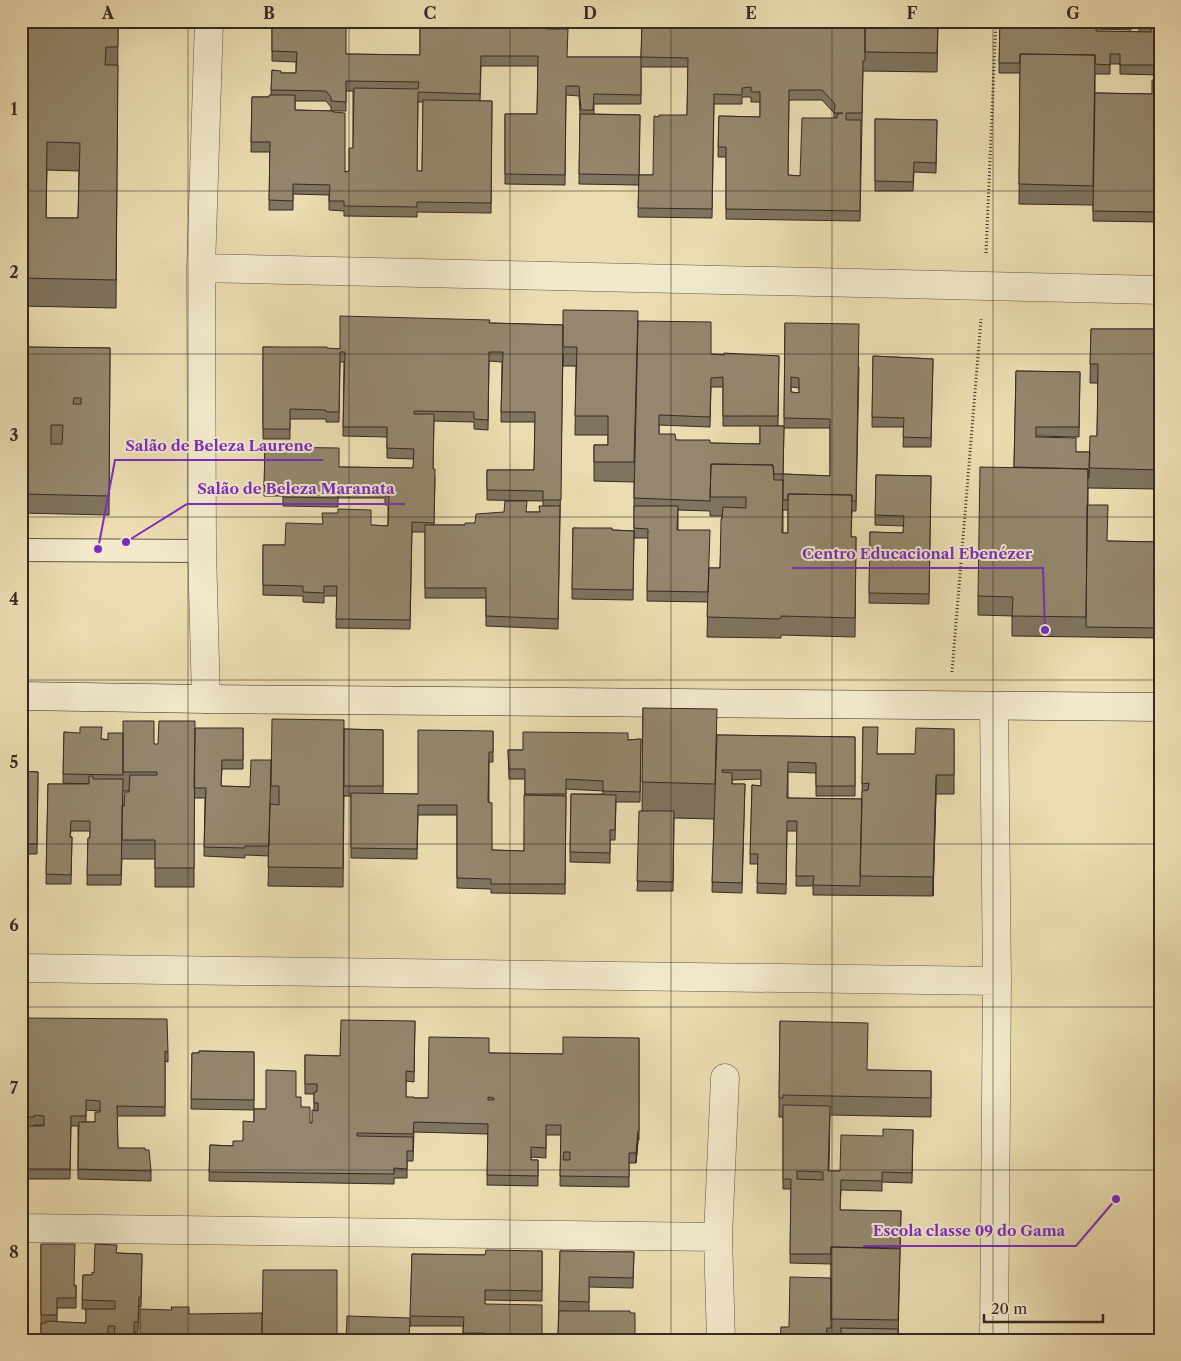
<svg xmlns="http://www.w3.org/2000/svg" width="1181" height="1361" viewBox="0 0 1181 1361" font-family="'Libre Caslon Text',serif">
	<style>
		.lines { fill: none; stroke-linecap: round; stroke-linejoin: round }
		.lane-casing { stroke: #625647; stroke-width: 24 }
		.street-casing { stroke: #625647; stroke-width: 29 }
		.secondary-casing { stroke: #352924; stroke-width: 29 }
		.path { stroke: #352924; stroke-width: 3; stroke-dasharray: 1 2.5; stroke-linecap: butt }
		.lane { stroke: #f2e9cc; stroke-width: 22 }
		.street { stroke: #f2e9cc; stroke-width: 28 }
		.secondary { stroke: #f2e9cc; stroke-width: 28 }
		.wall { fill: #7f745e; stroke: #352924; fill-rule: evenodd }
		.shaded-wall { fill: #685e4c; stroke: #352924 }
		.building { fill: #94876d; stroke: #352924; fill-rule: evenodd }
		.grid { fill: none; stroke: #352924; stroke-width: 1; stroke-opacity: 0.55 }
		.leader { fill: none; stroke: #7b2cbf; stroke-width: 2 }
		.callout-dot { fill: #7b2cbf; stroke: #f2e9cc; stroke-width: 2 }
		.callout-label { font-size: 15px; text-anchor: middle; font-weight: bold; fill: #7b2cbf; stroke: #f2e9cc; stroke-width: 4; stroke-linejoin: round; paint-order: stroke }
		.neatline { fill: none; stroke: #352924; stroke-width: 2 }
		.grid-label { font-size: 16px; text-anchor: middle; font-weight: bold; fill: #352924 }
	</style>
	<rect width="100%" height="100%" fill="#ebddb1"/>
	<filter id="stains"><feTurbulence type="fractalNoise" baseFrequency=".004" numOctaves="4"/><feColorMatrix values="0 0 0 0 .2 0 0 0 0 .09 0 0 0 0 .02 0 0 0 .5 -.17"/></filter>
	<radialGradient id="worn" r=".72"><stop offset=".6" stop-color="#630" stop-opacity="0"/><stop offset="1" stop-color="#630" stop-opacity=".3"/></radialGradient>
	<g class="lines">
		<g class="lane-casing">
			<path id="lane" d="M21 550 202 551"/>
		</g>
		<g class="street-casing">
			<path id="street" d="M201 268 1160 290
				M206 699 202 551 201 268 209 21
				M21 968 997 981
				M21 1228 718 1237
				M721 1340 718 1237 725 1078
				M994 1340 997 981 994 706"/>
		</g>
		<g class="secondary-casing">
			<path id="secondary" d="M21 696 206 699 1160 707"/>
		</g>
		<path class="path" d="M986 253 996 21
			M952 672 981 319"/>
		<use href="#lane" class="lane"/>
		<use href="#street" class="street"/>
		<use href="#secondary" class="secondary"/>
	</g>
	<path class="wall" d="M21 21H118L116 308 21 306ZM47 170 79 171 78 218H46Z
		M272 21 346 54 420 55V21H547V29L567 57H641L642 25 598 24V21H938L937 72 863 71 860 221 726 219V157H718L719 116 760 117V102H751V97H742V104H714L712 218 638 217 639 175H653L687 115 688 67H641V104H594V114L640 115 639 185 579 184 580 114 579 96 566 95 565 185 505 184V114H537L538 66H481L480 101H492L491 213 417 212V217L344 216V211L329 210V195L293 194V210H269L270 152H251L252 97H269L271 95 272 70 281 73H296V62L272 61ZM346 91H353V148L349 171 345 172 333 111H346ZM789 100H822L834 113V118L800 176 788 175ZM295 101H326L331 107V111L295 110ZM418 102H423L422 171H417Z
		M1000 21H1160V75L1120 74V64H1110V74H1095V93L1152 94 1160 80V222L1093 221V205L1019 204 1020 73H999ZM1131 26H1139V32L1096 31V29L1131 30Z
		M875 119 937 120 936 173 914 172 913 191H875Z
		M638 321 711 354 779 356 778 426H784L785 323 859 367 856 511H852L851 537H856L855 637 781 635V638H778L707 637 708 602 647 601 648 538H634V482L594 481V445H608V435H575L576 366H563V354L558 629 486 626V598H425V532H412L410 629 336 628 337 596H324V603L303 602V596L263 595V545H285L371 525 388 526V505H385V498H338V507L283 506V496H264L265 447 339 467 413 468 414 459 387 458V437L343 436 344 362H340L339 422H326V419H290V439H263V347L340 349 490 323 563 325ZM489 361 502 362 501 422H535L534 470H487V500L543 501V506L540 512H526L465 525H434L435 478 433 469 434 421 474 422V429L488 430ZM711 387H723V426H760V444L710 443 676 440 659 434V425L710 427ZM791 387 799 388V393L791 392ZM784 428H830V476L783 474ZM678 510 710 511V516H722L720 568H709L678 530ZM783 510H788V533H783Z
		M1091 329H1160V489L1088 488V505L1107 541 1160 542V638L1012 636V616L978 615V596L1014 467 1016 371 1080 372 1079 437 1036 436V437L1076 452H1090L1097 436 1098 383H1090Z
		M21 347 110 348 109 515 21 513Z
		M873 356 933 359 931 447H903L904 427H872Z
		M876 475 931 476 929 604 869 603 870 532 903 533 904 526 875 525Z
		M573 528 612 530 634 531 633 600 572 599Z
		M643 708 717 735 855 737V796H816V773L788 772V798L862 799 863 727 877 754H915L954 729V794H936L933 896 813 895V886H796L797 831H787L786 894 757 893 758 864H750L752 785 761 786V779L732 780V784H745L742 893 712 892 714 819 674 818 673 891H637L642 811Z
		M243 728V769H222L221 786 250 787 271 760 344 729 383 730V794H418L493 731V762H489V802L492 850 524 851 525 779H509L508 750H523L628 740 641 739 640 802H616L615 840H610V863L570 862 571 794H603V791L566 789 565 894 491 893V889L457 888V815H418L417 859 351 858V796H344V795L343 887 268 886 269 856 245 855V858L204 856 205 798H194V887H155V859H122L121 885H87L88 838H90V831H71L70 837H72L71 884H46L48 784H89L63 783 64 732 102 739 154 744 194 780ZM123 791H129L124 806H123Z
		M21 771 38 772 37 854H21Z
		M21 1018 168 1052V1062L165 1061V1116H117L118 1148 145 1150 151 1171V1181L78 1179V1126H71L70 1179H21ZM86 1110 100 1111V1112L95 1122H86ZM34 1125H44V1126H34Z
		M415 1021 414 1082 406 1081V1097L414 1098H428L489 1053 563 1054 639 1038V1140L638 1141 636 1163H629V1187L560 1186 561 1135H546V1158L531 1157V1160H538V1186L487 1185 488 1134 414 1132 413 1161H407V1178H394V1184L209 1181 210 1145 233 1146 243 1141 254 1122V1110L191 1109 192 1053H199V1051L254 1052V1109H266L296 1097 310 1123H312L314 1111V1094H305V1055L340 1056Z
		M780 1021 868 1070 931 1071V1117L830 1115 829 1171H840L883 1136 913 1130 912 1183 882 1182V1191L841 1190 840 1210 901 1211 898 1340 827 1338 789 1327 831 1278V1264L790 1263 791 1189H783V1117H779Z
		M1159 1175H1160V1239H1159Z
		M41 1244 74 1286 76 1285V1308H57V1322L86 1323V1309H82L83 1275H92L117 1253 142 1254 141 1307H139L138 1332 114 1336 41 1340Z
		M542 1251V1301L485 1300V1304L542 1335H558L560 1251 634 1252 633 1288 589 1287V1311L635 1340H463V1326H410L412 1254 485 1255Z"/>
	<path class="shaded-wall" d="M936 775V794L933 896V877Z
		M638 1131V1141L636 1163V1153Z"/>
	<path class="building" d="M21 21H118V47H106L105 65H118L116 280 21 278ZM47 142 80 143 78 218H46Z
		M272 21H346V54L420 55V21H489V28H494V21H547V29H568L567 57H641L642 21H865V61H863L862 113H846V120H861L860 211 726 209V147H718L719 116 760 117V92H751V87L742 88V95L714 94 712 209 638 208 639 175H653L654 116 659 117V115H687L688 58 641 57V95L594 94 593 110H581L579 86H566L565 175 505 174V114H537L538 56H481L480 94 418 92 417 171H422L423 100 492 101 491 203 417 202V207L344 206V201H329L330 185 293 184V201L269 200 270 142H251L252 97H269V95H295V110L333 111V112L345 113V172L349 171V148H353L354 88 418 89 419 82 346 81V102L331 101V97L326 91 271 90 272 70 281 71V73H296L297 52 272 51ZM789 90H822L835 104 834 113H843L837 114V118H802L800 176 788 175Z
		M865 21H904V25L938 26 937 53 865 52Z
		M1000 21H1096V31L1151 32 1152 24H1139V21H1160V65H1120V54H1110V65L1095 64V55L1020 54V63H999Z
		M1020 54 1095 55 1093 186 1019 184Z
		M1152 80H1160V212L1093 211 1095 93 1152 94Z
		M580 114 640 115 639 175 579 174Z
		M875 119 937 120 936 163 914 162 913 182 875 181Z
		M563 310 638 311 634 462H594V445H608V416H575L577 347H563Z
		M340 316 490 320 489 323 563 325 561 500H543V491L487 490V470H534L535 412H501L503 352H489L488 420 474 419V412L414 411V414H434L433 469H435L434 523 412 522 410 620 336 619 337 586H324V593L303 592V586L263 585V545H285L286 523 323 524 322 513H338V509L371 510V525L388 526 389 496H385V489L338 488V498L283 497V486H264L265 447 339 448V467L413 468 414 449 387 448V427H343L345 352H340L339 412H326V410L290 409V429H263V347H327V348L340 349Z
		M638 321 711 322V354L724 355V353L779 356 778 416H723V377L711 378 710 417 659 415V434H675L676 440H710V443L760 444V426H784L783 474H774L773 465 711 464 710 501 634 498Z
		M785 323 859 324 856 501H852V495L788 494V500H783V474L830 476V419L784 418ZM791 377 799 378V393L791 392Z
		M1091 329H1160V470L1089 468 1090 436H1097L1098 364H1090Z
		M21 347 110 348 109 496 21 494ZM74 398H81V404H73ZM51 425H63L62 444H51Z
		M873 356 933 359 931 438 903 437 904 418 872 417Z
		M1016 371 1080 372 1079 427H1036V437L1076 438V452H1090L1089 478H1088V469L1014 467Z
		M711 464 773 465 774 480H783L782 533H788V494L852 495 851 537H856L855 618 781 616V618L778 619 707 617 709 568H720L721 519H722L723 507 746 508V497H710Z
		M980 467 1088 469 1086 617 1012 616 1013 597 978 596Z
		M876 475 931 476 929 594 869 593 870 532 903 533 904 516 875 515Z
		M505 501H527L526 512H540L539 506H560L558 619 486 616V588H425V525H465V523H475L476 514 504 512Z
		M1087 505H1108L1107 541 1160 542V628L1086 627Z
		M634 506H678L677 530H710L708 592 647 591 648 529 634 528Z
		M573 528H612V530L634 531 633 590 572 589Z
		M643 708 717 709 715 784 642 782Z
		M272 719 344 720 343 868 268 867 270 804 279 805V786H271Z
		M123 721H154V744H158L159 721H195L194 868H155V840H122V806H124L125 792H129L130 775H157V772H123Z
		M80 727H102L101 739 108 740V733H123V775L63 774 64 732 80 733Z
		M863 727H878L877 754H915L916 728 954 729V775H936L933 877 860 876 862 791 868 790 869 783 862 784Z
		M195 728H243V760H222L221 786 250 787 251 760H271L269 846H245V848L204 847 206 788H194Z
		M344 729 383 730V786H344Z
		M418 730 493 731V752H489L488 802 492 803V850L524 851V795L566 796 565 884H491V879L457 878V805H418L417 849 351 848V793L418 794Z
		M523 732 628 733V740L641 739 640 792 603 791V781L566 779V794H525V769H509L508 750H523Z
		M717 735 855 737V786H816V763L788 762 787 798 862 799 860 886 813 885 814 876H796L797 821H787L786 884 757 883 758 854H750L752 785 761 786V770H722V772L732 773V784H745L742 883 712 882Z
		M21 771 38 772 37 844H21Z
		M89 776H93V779H123L121 875H87L88 838H90V821H71L70 837H72L71 875 46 874 48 784H89Z
		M571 794 616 795 615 830H610V853L570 852Z
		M639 811H674L673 882 637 881Z
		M21 1018 167 1019 168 1052 165 1051V1107L117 1106 118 1148H145V1150H149L151 1171 78 1169 79 1122H95V1112H100V1101L86 1100V1116H71L70 1169H21V1126H44V1116L34 1115V1117H21Z
		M341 1020 415 1021 414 1072 406 1071V1097H414V1098H428L429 1037 489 1038V1053L563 1054V1037L639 1038V1131H638L636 1153H629V1177L560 1176 561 1125H546V1148L531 1147V1160H538V1176L487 1175 488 1124 414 1122 413 1134 357 1133V1136L413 1137V1151H407V1169L394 1168V1174L209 1172 210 1145 233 1146V1141H243V1121L254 1122V1109H266V1070L296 1071V1097H301V1107H310V1123H312V1110L318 1111V1103H314V1092H317V1084H305V1055L340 1056ZM488 1097 494 1098V1100H488ZM564 1152H570V1160H563Z
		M780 1021 868 1023 867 1070 931 1071V1098L783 1095V1098H779Z
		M199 1051 254 1052V1100L191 1099 192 1053H199Z
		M783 1105 830 1106 828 1171H840L841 1135 883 1136V1129L913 1130 912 1173 882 1172V1181L841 1180 840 1210 901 1211 900 1248 831 1247V1254H790L791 1179H783ZM797 1171 823 1172V1180L797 1179Z
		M1159 1175H1160V1229H1159Z
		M41 1244H75L74 1286 76 1285V1298H57V1315H41Z
		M95 1244 117 1245 116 1253 142 1254 141 1297H139L138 1322H134V1340H114L115 1326H108V1340H41V1323H46V1321L86 1323V1309H115V1301L82 1300 83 1275H92V1272L94 1273Z
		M831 1247 900 1249 898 1320 831 1319Z
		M486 1250 542 1251V1291L485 1290V1304L542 1305V1335H558L559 1311H630V1313H635V1340H485V1333H463L464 1317 410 1316 412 1254 485 1255Z
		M560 1251 634 1252 633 1278 589 1277V1302L559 1301Z
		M263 1270H337V1340H262Z
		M790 1277 831 1278V1328H827L826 1340H780L781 1327H789Z
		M171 1307H189V1314L262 1313V1340H140V1309L172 1310Z
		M347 1316 410 1318 409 1340H346Z
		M841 1328 898 1329V1340H841Z"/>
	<path class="grid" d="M188 21V1340M349 21V1340M510 21V1340M671 21V1340M832 21V1340M993 21V1340M21 191H1160M21 354H1160M21 517H1160M21 680H1160M21 844H1160M21 1007H1160M21 1170H1160"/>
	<path class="leader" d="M98 549L115 460H323M126 542L187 504H405M1045 630L1043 568H792M1116 1199L1076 1246H863"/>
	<g class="callout-dot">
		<circle cx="98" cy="549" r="5"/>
		<circle cx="126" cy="542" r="5"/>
		<circle cx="1045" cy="630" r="5"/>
		<circle cx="1116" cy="1199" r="5"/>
	</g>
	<g class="callout-label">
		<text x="219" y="451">Salão de Beleza Laurene</text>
		<text x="296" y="494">Salão de Beleza Maranata</text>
		<text x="917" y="559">Centro Educacional Ebenézer</text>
		<text x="969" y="1236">Escola classe 09 do Gama</text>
	</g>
	<rect width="1181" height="1361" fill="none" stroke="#ebddb1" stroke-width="55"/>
	<path d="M984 1314v8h119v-8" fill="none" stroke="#352924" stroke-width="2.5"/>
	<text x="991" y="1314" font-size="15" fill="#352924" stroke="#f2e9cc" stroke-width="4" paint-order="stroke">20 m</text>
	<rect x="28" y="28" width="1126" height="1306" class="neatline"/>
	<g class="grid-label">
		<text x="108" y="19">A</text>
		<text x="269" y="19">B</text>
		<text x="430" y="19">C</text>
		<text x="590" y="19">D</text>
		<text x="751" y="19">E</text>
		<text x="912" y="19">F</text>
		<text x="1073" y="19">G</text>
		<text x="14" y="115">1</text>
		<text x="14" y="278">2</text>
		<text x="14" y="441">3</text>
		<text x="14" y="605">4</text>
		<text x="14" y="768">5</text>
		<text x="14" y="931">6</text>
		<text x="14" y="1094">7</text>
		<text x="14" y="1258">8</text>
	</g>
	<rect width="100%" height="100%" filter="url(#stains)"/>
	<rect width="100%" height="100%" fill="url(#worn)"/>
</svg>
